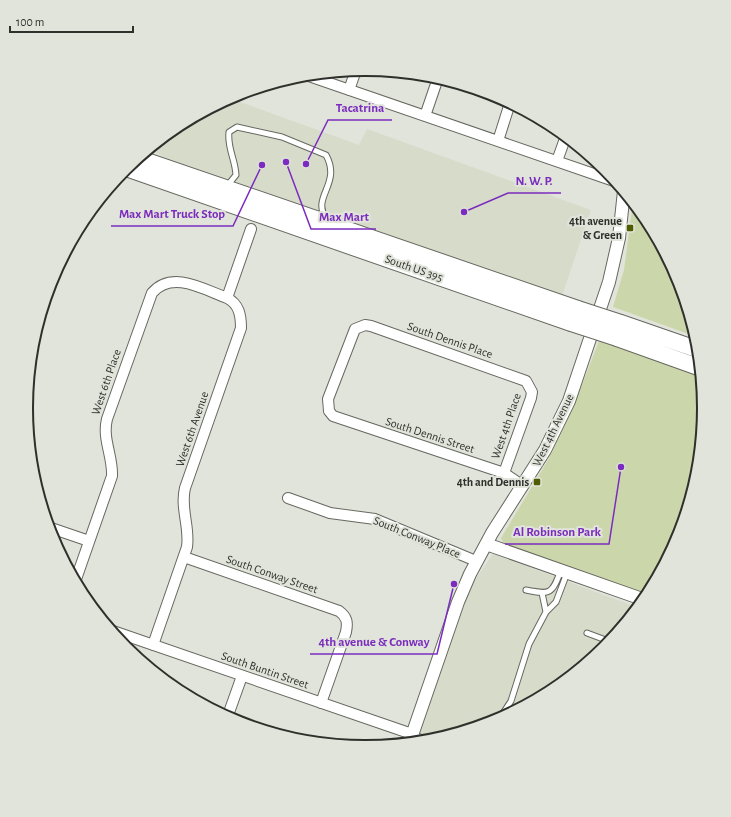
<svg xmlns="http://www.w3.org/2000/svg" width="731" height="817" viewBox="0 0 731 817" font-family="'Alegreya Sans',sans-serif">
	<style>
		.built { fill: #d6dbca }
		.green { fill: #cbd6ab }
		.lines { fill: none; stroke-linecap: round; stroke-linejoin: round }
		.service-casing { stroke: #666860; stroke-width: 7 }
		.minor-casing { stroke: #666860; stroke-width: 12 }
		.tertiary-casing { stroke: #666860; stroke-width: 14 }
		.trunk-casing { stroke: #666860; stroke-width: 18 }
		.service { stroke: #fff; stroke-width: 5 }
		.minor { stroke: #fff; stroke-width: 10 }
		.tertiary { stroke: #fff; stroke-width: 12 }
		.trunk { stroke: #fff; stroke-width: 16 }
		.trunk-bridge-casing { stroke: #666860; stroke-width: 18; stroke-linecap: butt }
		.trunk-bridge { stroke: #fff; stroke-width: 16 }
		.poi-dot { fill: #4f5d00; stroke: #e1e4da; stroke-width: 1.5 }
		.labels { text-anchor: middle; stroke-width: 4; stroke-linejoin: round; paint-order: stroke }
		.poi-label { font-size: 12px; font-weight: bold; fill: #2f302c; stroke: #e1e4da; text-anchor: end }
		.street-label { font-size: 12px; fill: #2f302c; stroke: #e1e4da }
		.rim { fill: none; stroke: #2f302c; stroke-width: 2 }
		.leader { fill: none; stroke: #7b2cbf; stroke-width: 1.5 }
		.callout-dot { fill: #7b2cbf; stroke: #e1e4da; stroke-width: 1.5 }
		.callout-label { font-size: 13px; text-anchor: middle; font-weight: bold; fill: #7b2cbf; stroke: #e1e4da; stroke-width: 4; stroke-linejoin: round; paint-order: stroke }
	</style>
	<rect width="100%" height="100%" fill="#e1e4da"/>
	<path class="built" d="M229 98 359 145 367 129 591 210 562 296 164 157 149 149 177 126Z
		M493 554 639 608 605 649 554 691 495 722 432 742 416 743 471 586Z"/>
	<path class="green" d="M633 202 648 220 679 279 697 337 613 307 624 270Z
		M599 341 702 376 705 409 698 475 679 539 648 596 505 546 501 538 548 460 575 403Z"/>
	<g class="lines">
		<g class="service-casing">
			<path id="service" d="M227 186 236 175C235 158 227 148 229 132L237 127 282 137 326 155C342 184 311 197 326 218
				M526 590C551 595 552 594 561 570
				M542 593 546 612
				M587 633 611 642
				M498 721 511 701 529 644 546 612 556 602 567 573
				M413 734 431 742"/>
		</g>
		<g class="minor-casing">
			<path id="minor" d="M306 75 617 182
				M349 90 356 70
				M425 116 438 78
				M498 141 510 103
				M557 161 566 136
				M504 473 531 398 532 392 526 381 371 326 365 325 355 329 328 399 329 411 333 416 504 473 523 486
				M288 498 330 513 375 519 476 561
				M48 527 89 541
				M184 557 339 611C347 617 348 622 346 632L321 703
				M75 582 112 476C113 456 102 439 107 419L152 293C172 270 203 289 227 298
				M110 630 412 734
				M153 645 187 547C190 527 180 508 185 488L241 328C241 315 239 304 227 298L251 229
				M227 718 242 676"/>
		</g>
		<g class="tertiary-casing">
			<path id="tertiary" d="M486 544 645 600
				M409 744 458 602 470 574 492 533 545 450 569 401 609 282 619 238 624 191"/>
		</g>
		<g class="trunk-casing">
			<path id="trunk" d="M138 158 578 309
				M126 168 571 323
				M621 323 699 350
				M617 338 701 368"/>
		</g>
		<use href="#service" class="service"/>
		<use href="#minor" class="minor"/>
		<use href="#tertiary" class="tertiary"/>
		<use href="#trunk" class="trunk"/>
		<g class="trunk-bridge-casing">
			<path id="trunk-bridge" d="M578 309 621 323
				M571 323 617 338"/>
		</g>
		<use href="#trunk-bridge" class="trunk-bridge"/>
	</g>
	<g class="poi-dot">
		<rect x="626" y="224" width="8" height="8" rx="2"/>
		<rect x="533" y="478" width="8" height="8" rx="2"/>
	</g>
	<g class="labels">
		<g class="poi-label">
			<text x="622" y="225">4th avenue<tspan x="622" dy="14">&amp; Green</tspan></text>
			<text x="529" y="486">4th and Dennis</text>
		</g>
		<g class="street-label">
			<text transform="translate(414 268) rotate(19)" y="4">South US 395</text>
			<text transform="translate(450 340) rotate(19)" y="4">South Dennis Place</text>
			<text transform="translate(106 382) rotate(-71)" y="4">West 6th Place</text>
			<text transform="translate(506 426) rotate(-71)" y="4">West 4th Place</text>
			<text transform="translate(192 429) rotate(-71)" y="4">West 6th Avenue</text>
			<text transform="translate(553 430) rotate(-64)" y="4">West 4th Avenue</text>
			<text transform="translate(430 435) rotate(18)" y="4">South Dennis Street</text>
			<text transform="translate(417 537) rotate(22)" y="4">South Conway Place</text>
			<text transform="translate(272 574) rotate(19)" y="4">South Conway Street</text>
			<text transform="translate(265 670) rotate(19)" y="4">South Buntin Street</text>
		</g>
	</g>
	<path d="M0 0H731V817H0ZM33 408a332 332 0 1 1 664 0a332 332 0 1 1-664 0Z" fill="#e1e4da" fill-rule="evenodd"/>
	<path class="rim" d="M33 408a332 332 0 1 1 664 0a332 332 0 1 1-664 0Z"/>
	<path class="leader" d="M306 164L328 120H392M464 212L508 193H561M262 165L233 226H111M286 162L311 229H376M621 467L609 544H505M454 584L437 654H310"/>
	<g class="callout-dot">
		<circle cx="306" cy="164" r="4"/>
		<circle cx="464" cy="212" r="4"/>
		<circle cx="262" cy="165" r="4"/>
		<circle cx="286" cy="162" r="4"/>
		<circle cx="621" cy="467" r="4"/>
		<circle cx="454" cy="584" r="4"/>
	</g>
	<g class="callout-label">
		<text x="360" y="112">Tacatrina</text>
		<text x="534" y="185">N. W. P.</text>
		<text x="172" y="218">Max Mart Truck Stop</text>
		<text x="344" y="221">Max Mart</text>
		<text x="557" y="536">Al Robinson Park</text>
		<text x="374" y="646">4th avenue &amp; Conway</text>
	</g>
	<path d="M10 26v6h123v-6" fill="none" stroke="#2f302c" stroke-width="2"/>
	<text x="16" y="26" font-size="12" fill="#2f302c" stroke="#e1e4da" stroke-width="3" paint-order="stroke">100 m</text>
</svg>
